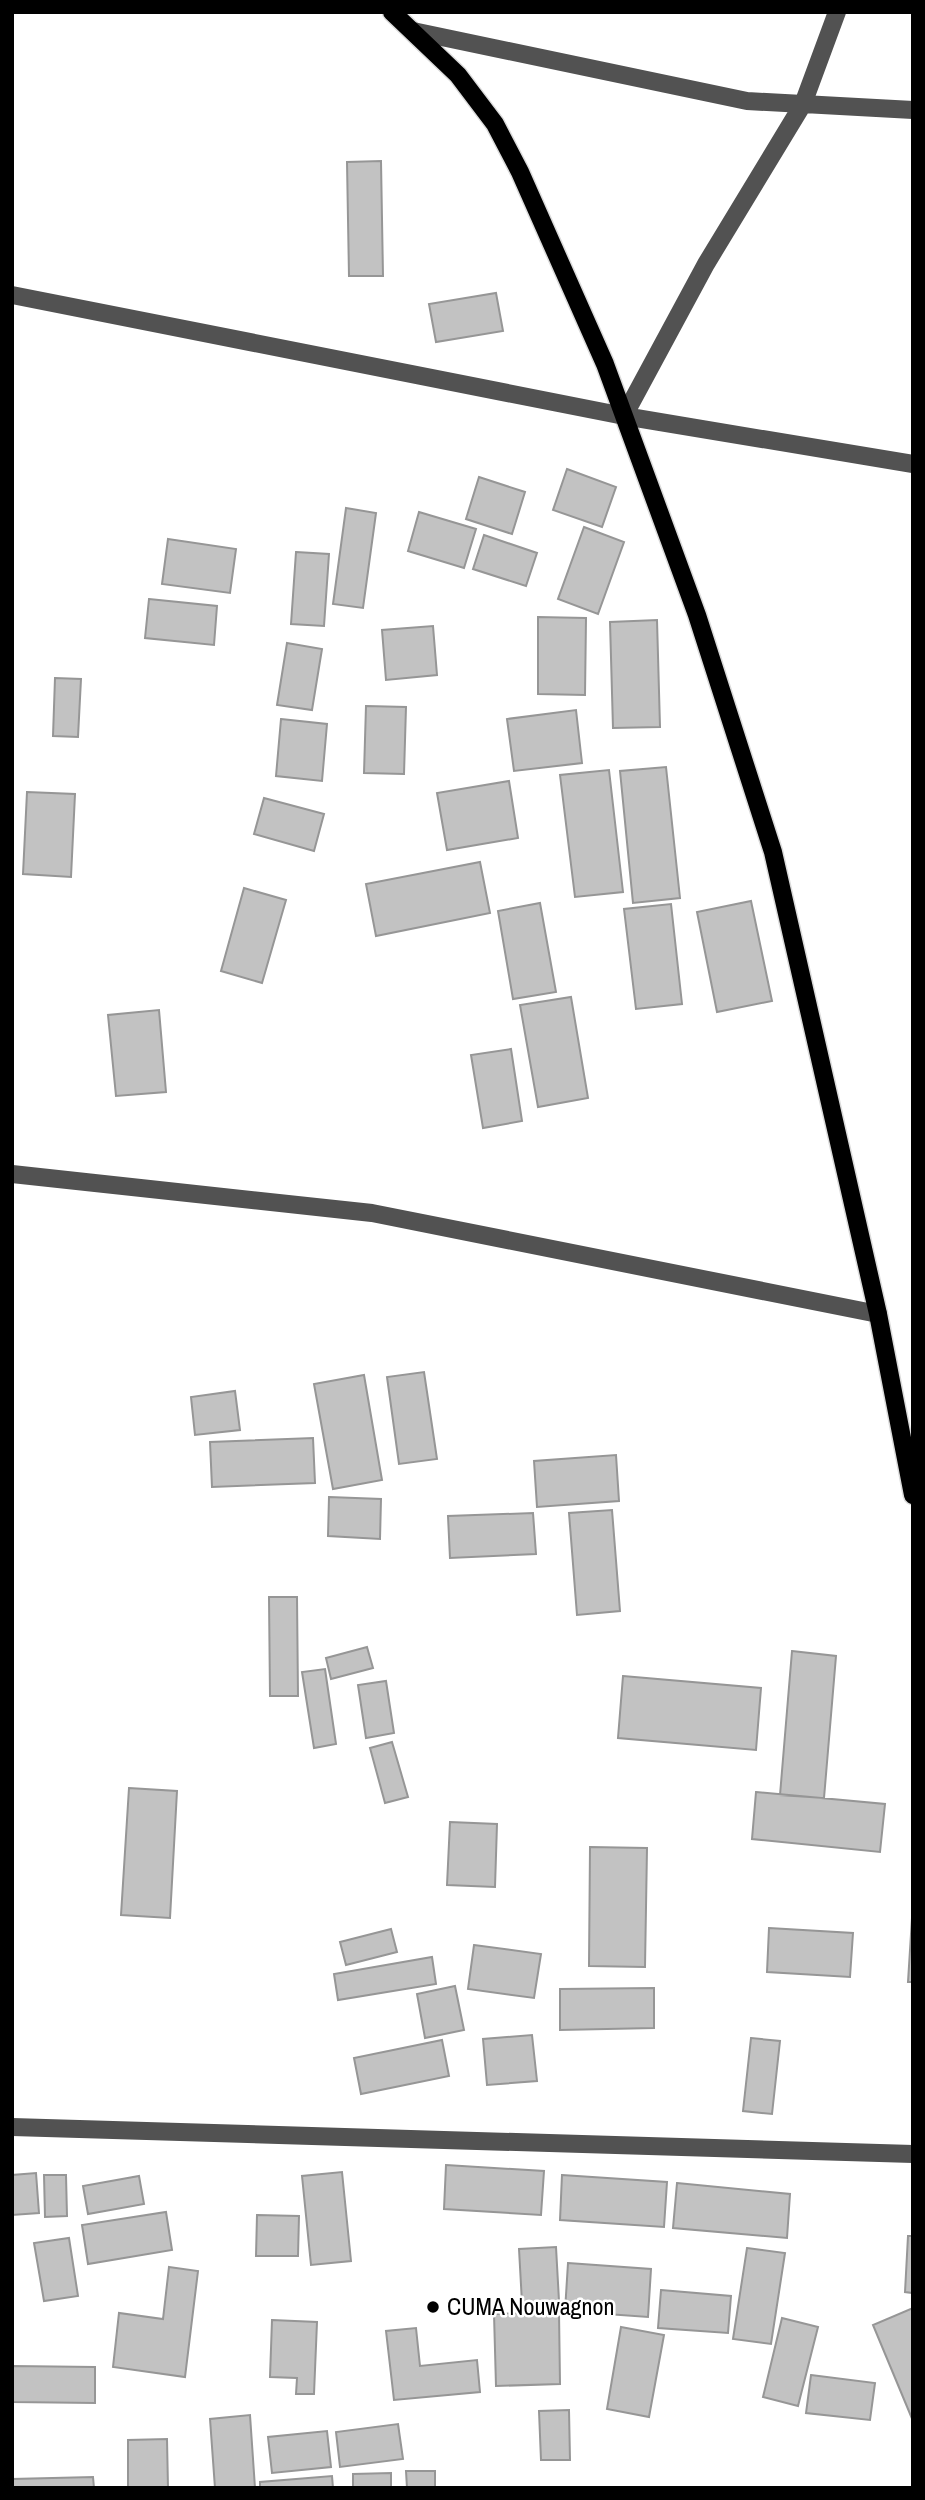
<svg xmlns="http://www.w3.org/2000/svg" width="925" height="2500" viewBox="0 0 925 2500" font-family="'Archivo Narrow',sans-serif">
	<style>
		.building { fill: #c2c2c2; stroke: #969696; stroke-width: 2 }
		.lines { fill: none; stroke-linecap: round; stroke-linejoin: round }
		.major-casing { stroke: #dbdbdb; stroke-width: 21 }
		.minor { stroke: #525252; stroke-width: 18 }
		.major { stroke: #000; stroke-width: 18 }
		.poi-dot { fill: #000; stroke: #fff; stroke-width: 2.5 }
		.labels { text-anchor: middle; stroke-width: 5; stroke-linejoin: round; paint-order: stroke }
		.poi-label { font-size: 24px; fill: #000; stroke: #fff; text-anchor: start }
	</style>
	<rect width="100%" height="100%" fill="#fff"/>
	<path class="building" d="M381 161 383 276H349L347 162Z
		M496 293 503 331 436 342 429 304Z
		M567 469 616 487 602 527 553 510Z
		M479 477 525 492 512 534 466 519Z
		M346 508 376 513 363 608 333 604Z
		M419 512 476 529 464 568 408 551Z
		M584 527 624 542 598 614 558 599Z
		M484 535 537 553 526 586 473 569Z
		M168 539 236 549 230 593 162 584Z
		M296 552 329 554 324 626 291 624Z
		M149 599 217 606 214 645 145 638Z
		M538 617 586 618 585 695 538 694Z
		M657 620 660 727 613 728 610 622Z
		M433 626 437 675 386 680 382 630Z
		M287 643 322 649 312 710 277 705Z
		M55 678 81 679 78 737 53 736Z
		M366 706 406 707 404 774 364 773Z
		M576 710 582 763 514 771 507 719Z
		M281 719 327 724 322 781 276 776Z
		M666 767 680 898 633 903 620 771Z
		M609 770 623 892 575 897 560 775Z
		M509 781 518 838 447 850 437 793Z
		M27 792 75 794 71 877 23 874Z
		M264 798 324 814 314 851 254 834Z
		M480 862 490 913 376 936 366 884Z
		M244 888 286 900 262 983 221 971Z
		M751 901 772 1001 717 1012 697 912Z
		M540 903 556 992 513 999 498 911Z
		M671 904 682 1004 636 1009 624 909Z
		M571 997 588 1098 538 1107 520 1005Z
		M159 1010 166 1092 116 1096 108 1015Z
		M511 1049 522 1121 483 1128 471 1055Z
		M424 1372 437 1459 399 1464 387 1377Z
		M364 1375 382 1480 333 1489 314 1384Z
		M235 1391 240 1430 195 1435 191 1397Z
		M313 1438 315 1483 212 1487 210 1442Z
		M616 1455 619 1501 537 1507 534 1461Z
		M329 1497 381 1499 380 1539 328 1536Z
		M612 1510 620 1611 577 1615 569 1513Z
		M533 1513 536 1554 450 1558 448 1516Z
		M269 1597H297L298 1696H270Z
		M367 1647 373 1668 331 1679 326 1658Z
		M792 1651 836 1656 824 1798 780 1795Z
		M325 1669 336 1744 314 1748 302 1672Z
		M623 1676 761 1688 756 1750 618 1738Z
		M386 1681 394 1733 366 1738 358 1685Z
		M392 1742 408 1797 385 1803 370 1748Z
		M129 1788 177 1791 170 1918 121 1915Z
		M756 1792 885 1804 880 1852 752 1839Z
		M450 1822 497 1824 495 1887 447 1885Z
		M590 1847 647 1848 645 1967 589 1966Z
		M913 1902V1982H908Z
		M769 1928 853 1933 850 1977 767 1972Z
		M391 1929 397 1952 346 1965 340 1942Z
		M474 1945 541 1954 534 1998 468 1989Z
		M432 1957 436 1984 338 2000 334 1974Z
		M455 1986 464 2030 425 2038 417 1994Z
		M654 1988V2028L560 2030V1989Z
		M532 2035 537 2081 487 2085 483 2039Z
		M751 2038 780 2041 772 2114 743 2111Z
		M442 2040 449 2076 361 2094 354 2058Z
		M446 2165 544 2171 541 2215 444 2209Z
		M342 2172 351 2261 311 2265 302 2176Z
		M36 2173 39 2213 12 2215V2175Z
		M44 2175H66L67 2216 45 2217Z
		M562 2175 667 2182 664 2227 560 2220Z
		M139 2176 144 2204 88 2214 83 2186Z
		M677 2183 790 2194 787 2238 673 2228Z
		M166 2212 172 2250 88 2264 82 2225Z
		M257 2215 299 2216 298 2256H256Z
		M908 2236H913V2293L905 2292Z
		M69 2238 78 2296 44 2301 34 2243Z
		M556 2247 559 2301 522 2303 519 2249Z
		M747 2248 785 2253 771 2344 733 2339Z
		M568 2263 651 2269 648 2317 565 2311Z
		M169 2267 198 2271 185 2377 113 2367 119 2313 163 2319Z
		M661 2290 731 2296 728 2333 658 2328Z
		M913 2308V2421L873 2325Z
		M559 2312 560 2384 496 2386 494 2314Z
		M782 2318 818 2327 798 2406 763 2397Z
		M272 2320 317 2322 314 2394H296L297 2378 270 2377Z
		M621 2327 664 2335 649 2417 607 2409Z
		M416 2328 420 2366 477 2360 480 2392 394 2400 386 2331Z
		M12 2366 95 2367V2403L12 2402Z
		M811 2375 875 2383 870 2420 806 2413Z
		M569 2410 570 2460H541L539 2411Z
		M250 2415 255 2488H215L210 2419Z
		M398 2424 403 2459 340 2467 336 2432Z
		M327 2431 331 2467 272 2473 268 2437Z
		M167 2439 168 2488H128V2440Z
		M406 2471H435V2488H407Z
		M391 2473V2488H353V2474Z
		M332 2476 333 2488H260V2482Z
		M93 2477 94 2488H12V2479Z"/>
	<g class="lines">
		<g class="major-casing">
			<path id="major" d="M392 12 458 75 495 124 520 172 605 364 697 615 773 852 878 1314 913 1495"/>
		</g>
		<path class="minor" d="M413 31 747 101 913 110
			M12 295 624 416 913 464
			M624 416 706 264 803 104 837 12
			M12 1174 372 1213 878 1314
			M12 2127 913 2154"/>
		<use href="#major" class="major"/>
	</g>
	<circle class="poi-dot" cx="433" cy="2307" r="7"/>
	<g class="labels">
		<g class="poi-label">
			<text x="447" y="2315">CUMA Nouwagnon</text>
		</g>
	</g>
	<rect width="925" height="2500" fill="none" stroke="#000000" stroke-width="28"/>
</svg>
